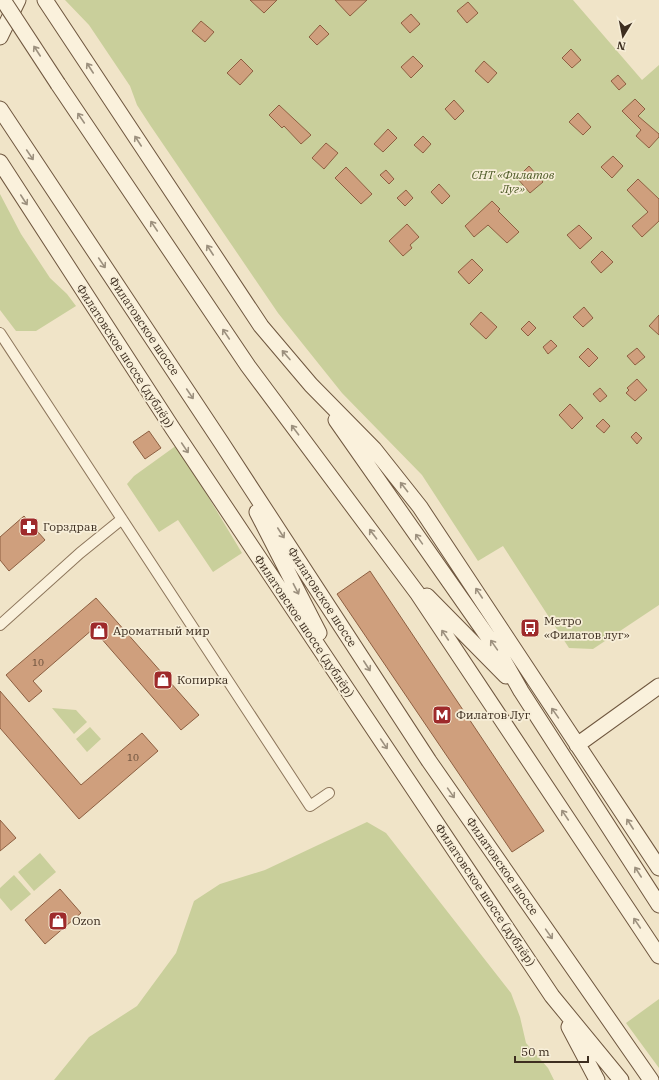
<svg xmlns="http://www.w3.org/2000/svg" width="659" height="1080" viewBox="0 0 659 1080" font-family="'IBM Plex Serif',serif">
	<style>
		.green { fill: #c9cf9b }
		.building { fill: #cf9f7d; stroke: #8d5f41 }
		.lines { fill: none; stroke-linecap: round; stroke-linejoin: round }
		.street-casing { stroke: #8d765c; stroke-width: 12 }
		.secondary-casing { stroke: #6f573f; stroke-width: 17 }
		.street { stroke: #faf1dc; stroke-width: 10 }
		.secondary { stroke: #faf1dc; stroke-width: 15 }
		.secondary-bridge-casing { stroke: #6f573f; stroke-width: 17; stroke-linecap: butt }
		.secondary-bridge { stroke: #faf1dc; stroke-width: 15 }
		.oneway { stroke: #9c907e }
		.labels { text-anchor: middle; stroke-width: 3.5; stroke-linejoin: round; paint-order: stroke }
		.number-label { font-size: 10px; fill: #624a37 }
		.park-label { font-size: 12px; font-style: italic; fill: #4d5a26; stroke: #f7eed8 }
		.street-label { font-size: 12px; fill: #3d2e20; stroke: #f7eed8 }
		.poi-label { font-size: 12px; fill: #3d2e20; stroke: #f7eed8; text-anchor: start }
	</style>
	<rect width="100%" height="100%" fill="#f0e4c8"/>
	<path class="green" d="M65 0H573L642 80 659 65V605L593 649 569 648 503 546 478 561 422 475 342 393 278 313 150 125 137 105 130 86 89 25Z
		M0 194 21 234 50 278 67 294 76 306 36 331H16L0 310Z
		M177 445 242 553 213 572 178 520 159 532 127 484 134 476Z
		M52 708 76 710 87 722 74 734Z
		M90 727 101 739 87 752 76 739Z
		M367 822 386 833 511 993 520 1017 526 1043 548 1068 554 1080H54L89 1037 137 1006 176 953 194 901 220 884 265 870Z
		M40 853 56 872 34 891 18 872Z
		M14 875 31 894 11 911 0 898V888Z
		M659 999V1068L626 1023Z"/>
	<path class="building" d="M250 0H277L264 13Z
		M335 0H367L350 16Z
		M468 2 478 13 467 23 457 11Z
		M411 14 420 24 410 33 401 23Z
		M201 21 214 32 205 42 192 31Z
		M320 25 329 34 317 45 309 37Z
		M571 49 581 60 572 68 562 58Z
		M413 56 423 66 411 78 401 67Z
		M241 59 253 71 240 85 227 73Z
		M484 61 497 73 488 83 475 71Z
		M618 75 626 84 619 90 611 81Z
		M635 99 645 109 638 116 659 134V137L649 148 636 136 641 130 622 111Z
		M454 100 464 111 455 120 445 109Z
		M279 105 311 135 301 144 284 126 282 128 269 115Z
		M578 113 591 127 583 135 569 122Z
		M388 129 397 138 383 152 374 144Z
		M423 136 431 144 423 153 414 145Z
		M326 143 338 153 324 169 312 158Z
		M613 156 623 166 612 178 601 167Z
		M529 166 543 182 530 193 517 178Z
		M346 167 372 194 361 204 335 178Z
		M386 170 394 179 389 184 380 175Z
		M638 179 659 199V221L642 237 632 226 648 212 627 190Z
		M439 184 450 196 442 204 431 192Z
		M406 190 413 198 405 206 397 198Z
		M492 201 500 209 498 211 519 232 507 243 488 225 474 237 465 226Z
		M407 224 419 237 410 245 412 248 403 256 389 241Z
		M579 225 592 238 580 249 567 235Z
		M602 251 613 262 601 273 591 262Z
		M472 259 483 270 469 284 458 272Z
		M584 307 593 318 583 327 573 317Z
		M481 312 497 327 486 339 470 324Z
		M659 315V335L649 326Z
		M529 321 536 328 528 336 521 329Z
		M551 340 557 346 548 354 543 347Z
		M588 348 598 358 589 367 579 357Z
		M637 348 645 357 635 365 627 356Z
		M637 379 647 390 635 401 626 393 629 390 627 388Z
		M600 388 607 396 600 402 593 394Z
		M570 404 583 418 572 429 559 415Z
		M603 419 610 426 604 433 596 426Z
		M149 431 161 448 145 459 133 442Z
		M636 432 642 438 637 444 631 437Z
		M24 516 45 540 9 571 0 560V537Z
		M370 571 544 831 512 852 337 594Z
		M96 598 199 715 181 730 93 629 33 681 42 691 29 702 6 675Z
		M0 691 81 785 142 733 158 751 79 819 0 728Z
		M0 820 16 838 0 851Z
		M60 889 81 913 45 944 25 920Z"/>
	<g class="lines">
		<g class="street-casing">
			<path id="street" d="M0 333 310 806 329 793
				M0 625 80 553 122 519"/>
		</g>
		<g class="secondary-casing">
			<path id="secondary" d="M45 0 261 326 311 385 374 449 420 507 659 868
				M0 37 18 0
				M58 84 248 366 418 594 659 956
				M0 109 221 442 429 761 651 1080
				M0 162 173 429 552 996 621 1080
				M336 420 500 654 521 691 659 905
				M257 512 319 633
				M427 596 506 676
				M577 745 659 686
				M569 1027 597 1080"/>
		</g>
		<use href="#street" class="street"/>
		<use href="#secondary" class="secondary"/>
		<g class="secondary-bridge-casing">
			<path id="secondary-bridge" d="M3 0 58 84"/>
		</g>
		<use href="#secondary-bridge" class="secondary-bridge"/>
	</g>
	<defs><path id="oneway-shaft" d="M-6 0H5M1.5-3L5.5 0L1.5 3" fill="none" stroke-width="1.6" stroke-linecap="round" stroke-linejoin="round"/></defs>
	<g class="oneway">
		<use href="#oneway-shaft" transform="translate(37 51) rotate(-123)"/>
		<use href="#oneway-shaft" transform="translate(90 68) rotate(-123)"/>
		<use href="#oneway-shaft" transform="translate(81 118) rotate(-124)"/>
		<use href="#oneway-shaft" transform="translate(138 141) rotate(-123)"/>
		<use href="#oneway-shaft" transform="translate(30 155) rotate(56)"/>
		<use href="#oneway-shaft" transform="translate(24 200) rotate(57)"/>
		<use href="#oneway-shaft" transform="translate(154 226) rotate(-124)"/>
		<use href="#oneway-shaft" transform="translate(210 250) rotate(-123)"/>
		<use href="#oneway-shaft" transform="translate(102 263) rotate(56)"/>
		<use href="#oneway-shaft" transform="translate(226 334) rotate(-124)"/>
		<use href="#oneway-shaft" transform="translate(286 355) rotate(-131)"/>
		<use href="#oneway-shaft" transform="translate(190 394) rotate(56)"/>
		<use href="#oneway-shaft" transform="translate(295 430) rotate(-127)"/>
		<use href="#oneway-shaft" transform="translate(185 448) rotate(56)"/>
		<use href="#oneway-shaft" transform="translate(404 487) rotate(-128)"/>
		<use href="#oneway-shaft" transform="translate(281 533) rotate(57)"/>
		<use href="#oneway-shaft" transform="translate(373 534) rotate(-127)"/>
		<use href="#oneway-shaft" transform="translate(419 539) rotate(-125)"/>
		<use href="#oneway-shaft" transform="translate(296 589) rotate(63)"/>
		<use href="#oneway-shaft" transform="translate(479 593) rotate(-124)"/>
		<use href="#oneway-shaft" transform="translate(445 635) rotate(-124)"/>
		<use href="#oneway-shaft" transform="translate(494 645) rotate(-125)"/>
		<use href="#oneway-shaft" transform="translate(367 666) rotate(57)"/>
		<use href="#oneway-shaft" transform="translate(555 713) rotate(-125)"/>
		<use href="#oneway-shaft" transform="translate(384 744) rotate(56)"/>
		<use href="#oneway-shaft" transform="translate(451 793) rotate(55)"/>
		<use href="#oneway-shaft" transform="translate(565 815) rotate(-124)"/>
		<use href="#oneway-shaft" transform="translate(630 824) rotate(-123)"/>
		<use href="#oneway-shaft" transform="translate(638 872) rotate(-123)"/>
		<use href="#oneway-shaft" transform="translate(637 923) rotate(-124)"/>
		<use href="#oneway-shaft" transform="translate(549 934) rotate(55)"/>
	</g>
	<defs>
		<g id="pharmacy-square" transform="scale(1)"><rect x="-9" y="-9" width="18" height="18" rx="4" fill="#9e2a2b" stroke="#f7eed8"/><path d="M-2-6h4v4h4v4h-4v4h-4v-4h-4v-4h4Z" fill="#fff"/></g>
		<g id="bus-square" transform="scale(1)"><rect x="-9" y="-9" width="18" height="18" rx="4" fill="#9e2a2b" stroke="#f7eed8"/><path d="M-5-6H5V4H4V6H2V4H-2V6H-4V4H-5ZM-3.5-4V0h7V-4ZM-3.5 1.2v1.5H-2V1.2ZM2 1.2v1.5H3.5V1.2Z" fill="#fff"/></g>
		<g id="shop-square" transform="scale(1)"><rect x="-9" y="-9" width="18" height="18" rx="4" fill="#9e2a2b" stroke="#f7eed8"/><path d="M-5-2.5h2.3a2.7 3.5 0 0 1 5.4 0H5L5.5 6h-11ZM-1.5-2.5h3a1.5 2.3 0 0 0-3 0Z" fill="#fff"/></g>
		<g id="metro-square" transform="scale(1)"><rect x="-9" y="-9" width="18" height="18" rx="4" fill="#9e2a2b" stroke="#f7eed8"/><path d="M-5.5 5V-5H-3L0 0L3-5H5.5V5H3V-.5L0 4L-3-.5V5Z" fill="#fff"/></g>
	</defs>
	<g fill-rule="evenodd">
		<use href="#pharmacy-square" x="29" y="527"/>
		<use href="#bus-square" x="530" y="628"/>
		<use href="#shop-square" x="99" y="631"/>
		<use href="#shop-square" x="163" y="680"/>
		<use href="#metro-square" x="442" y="715"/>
		<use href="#shop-square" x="58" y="921"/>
	</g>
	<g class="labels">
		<g class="number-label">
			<text x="38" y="666">10</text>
			<text x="133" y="761">10</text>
		</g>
		<g class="park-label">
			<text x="513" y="179">СНТ «Филатов<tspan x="513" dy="14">Луг»</tspan></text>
		</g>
		<g class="street-label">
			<text transform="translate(144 326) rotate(56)" y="4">Филатовское шоссе</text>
			<text transform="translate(125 356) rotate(57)" y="4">Филатовское шоссе (дублёр)</text>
			<text transform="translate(322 597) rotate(57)" y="4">Филатовское шоссе</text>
			<text transform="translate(304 626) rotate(56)" y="4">Филатовское шоссе (дублёр)</text>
			<text transform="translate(502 866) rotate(55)" y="4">Филатовское шоссе</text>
			<text transform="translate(485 895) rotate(56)" y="4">Филатовское шоссе (дублёр)</text>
		</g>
		<g class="poi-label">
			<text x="43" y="531">Горздрав</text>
			<text x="544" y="625">Метро<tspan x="544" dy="14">«Филатов луг»</tspan></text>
			<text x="113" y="635">Ароматный мир</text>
			<text x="177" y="684">Копирка</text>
			<text x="456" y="719">Филатов Луг</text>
			<text x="72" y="925">Ozon</text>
		</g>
	</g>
	<g transform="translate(623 36) rotate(190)" stroke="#f7eed8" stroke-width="3" paint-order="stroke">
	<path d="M0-3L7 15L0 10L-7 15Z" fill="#3d2e20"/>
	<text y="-6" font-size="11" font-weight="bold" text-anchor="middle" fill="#3d2e20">N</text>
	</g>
	<path d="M515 1056v6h73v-6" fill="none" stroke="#3d2e20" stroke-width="2"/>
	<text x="521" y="1056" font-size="12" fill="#3d2e20" stroke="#f7eed8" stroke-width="3" paint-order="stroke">50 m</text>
</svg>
